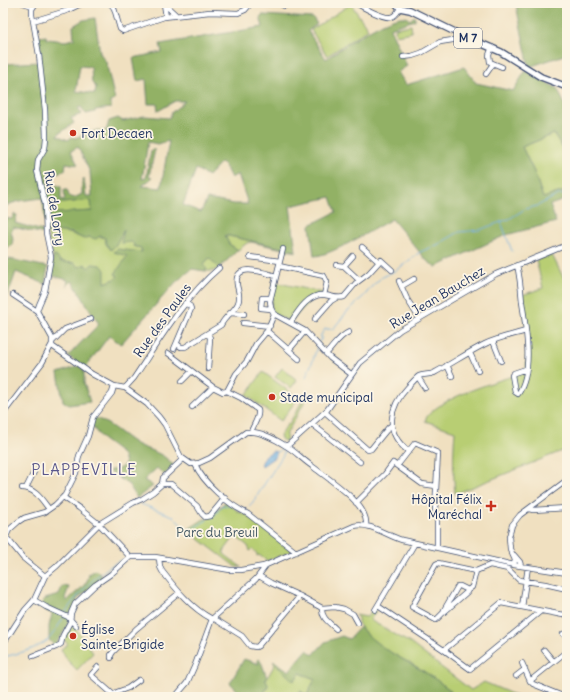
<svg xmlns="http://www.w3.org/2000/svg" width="570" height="700" viewBox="0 0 570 700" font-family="Delius,sans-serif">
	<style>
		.green { fill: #b8ce73; stroke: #6a7e68 }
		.forest { fill: #92b165; stroke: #567062; fill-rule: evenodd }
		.water { fill: #6aabde; stroke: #426d9e }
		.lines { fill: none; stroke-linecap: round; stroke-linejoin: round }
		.stream { stroke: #6aabde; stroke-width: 1 }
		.minor-casing { stroke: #3b4a6d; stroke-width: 6 }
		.major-casing { stroke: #3b4a6d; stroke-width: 8 }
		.minor { stroke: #fff; stroke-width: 4.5 }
		.major { stroke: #fff; stroke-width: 5.5 }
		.poi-dot { fill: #c8321e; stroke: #fcf5e5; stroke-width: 1.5 }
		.labels { text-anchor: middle; stroke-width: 3.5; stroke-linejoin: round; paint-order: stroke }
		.shield { fill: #fcf5e5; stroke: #5e6a86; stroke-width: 1 }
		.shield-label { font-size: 12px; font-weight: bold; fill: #1b2f5e }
		.poi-label { font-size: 13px; fill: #1b2f5e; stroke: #fcf5e5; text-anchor: start }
		.street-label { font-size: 13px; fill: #1b2f5e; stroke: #fcf5e5 }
		.park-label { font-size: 13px; fill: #425763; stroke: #fcf5e5 }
		.quarter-label { font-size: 15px; letter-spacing: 1px; fill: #59578c; stroke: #fcf5e5 }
	</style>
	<rect width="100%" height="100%" fill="#fcf5e5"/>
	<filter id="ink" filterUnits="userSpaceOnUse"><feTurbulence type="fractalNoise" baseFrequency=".025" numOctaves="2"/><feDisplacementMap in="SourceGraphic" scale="8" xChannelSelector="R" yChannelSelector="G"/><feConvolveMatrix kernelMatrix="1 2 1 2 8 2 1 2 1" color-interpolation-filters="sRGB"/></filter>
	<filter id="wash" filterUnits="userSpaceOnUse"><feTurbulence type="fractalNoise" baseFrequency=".012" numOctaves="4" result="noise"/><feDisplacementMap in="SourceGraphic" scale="16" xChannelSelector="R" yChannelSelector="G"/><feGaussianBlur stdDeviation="0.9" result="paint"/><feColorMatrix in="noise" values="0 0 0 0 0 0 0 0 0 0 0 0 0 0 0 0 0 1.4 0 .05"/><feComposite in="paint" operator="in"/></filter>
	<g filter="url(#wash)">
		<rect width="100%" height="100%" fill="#f0e0c0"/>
		<path class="green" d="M351 4 368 29 327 56 311 30Z
			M411 25 412 32 396 35 395 28Z
			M554 134 567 155V190L543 198 535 174 522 147Z
			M91 200 92 211 54 214 53 204Z
			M125 228 132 242 135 243 133 246 141 248 143 253 128 256 115 274 118 276 115 279 105 283 88 269 79 267 74 263 61 262 56 256 53 257 47 232C62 230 71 233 84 239 91 235 98 236 105 238L111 250 115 246Z
			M224 235 296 251V252L251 242 247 243 238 250 229 244Z
			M552 255 563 277 567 275V449L455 494C453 473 453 453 455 431L425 421C430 401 497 381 516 375L523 371 526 372 527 335 522 295 543 288 536 260Z
			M209 258 219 268 213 271H205L207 269 203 265Z
			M274 282 324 293 311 299 291 322 274 314 271 308Z
			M282 368 297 380 291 388 275 377Z
			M263 372 298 398 281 421 246 395Z
			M304 398 306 399 287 433 286 442 281 439 280 435 287 425 289 424Z
			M226 502 239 512 247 515 292 551 267 561 259 555 257 556V554L252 549 250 551 248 546 235 536 224 551V554L241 567H236L187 530 204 519H208L224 503Z
			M373 609 376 611 370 620 410 643 471 690 484 682 519 697 452 696 450 690C439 682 428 674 417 667 396 655 371 645 358 623V618L355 615 367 617Z
			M72 625 75 627 93 653 77 670 68 661 61 649 68 644 63 639 70 626Z
			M275 664 294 681 300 673 315 679 307 695 300 691 294 697H264L263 695 268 685 265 679 267 678Z"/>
		<path class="forest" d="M526 3H567V54L529 67 516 5Z
			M262 15 313 18 317 24 308 31 326 59C340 49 388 14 405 17 407 17 408 19 410 20L413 17H415V20L390 28 407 66 398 72 406 85 464 67 476 83 513 91 526 70 537 78 557 88 567 109V155L554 134 522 147 535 174 543 198 567 190V199L550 205 556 222 506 235 436 267 427 261 392 219C375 228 331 256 314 256L310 225 336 212 331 197 290 206 296 251 225 235 229 244 238 250 219 268 209 258 203 265 207 269 205 271 192 269 176 282 121 344 109 336 85 368 68 356 99 324 72 281 67 286 68 280 50 275 53 257 56 256 61 262 74 263 79 267 85 264 88 268 92 264 101 265 105 270V283L115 279 118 276 115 274 127 256 114 252 117 249 142 252 141 248 133 246 134 244 132 242 121 243 124 230 115 246 111 250 106 244 105 238 100 236 96 239 89 237 84 239 71 233 54 231 51 235 50 232H47L42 198C29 200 14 200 3 208V64L40 62 41 54 39 37 46 36 47 39 65 41 74 39 73 26 83 20 95 18 100 53 106 62 115 100 111 102V108L95 110V112L86 114 81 107 78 108 82 114 71 118 74 123 57 135 68 140 72 137 75 138 97 130 106 131 109 121 118 118 123 121 144 116 169 118 172 112 185 101H175L158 111 157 104H148L146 79 137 81 133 58 162 52 160 44 263 27 260 17ZM80 66 91 67 92 83 96 87 95 94 76 91ZM169 141 161 188 142 186 152 178 149 176 155 150H151L146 178 142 179 148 142 158 144ZM78 147 90 172 92 196H86L84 179 82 182V194L74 198 69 196 67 190H64L65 199 61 200V187L57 185 50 192 47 177 65 170 66 163 78 165 71 151ZM221 162 225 166 231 178 238 174 248 204H234L207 199 201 212 183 205 196 169 208 176ZM91 200 92 211 54 213 53 204Z
			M14 214 17 215 15 223 43 231 44 234 13 227 11 232 13 238 12 246 6 248 4 258 48 267 45 284 16 272 9 292 3 301V218L12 219Z
			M79 366 84 370V383L90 402 69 405 63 401 58 373Z
			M93 417C109 422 122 435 136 444 151 452 162 451 174 466L164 475 157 468 144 480 153 486 137 498 129 485 109 471 110 470C116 470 120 469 125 464L124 459 122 454 102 439 91 425Z
			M96 570 104 578 78 598 66 628 55 646 49 640V626L52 614 43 609 42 602 45 599 59 595 62 586 69 587 65 598 67 601C75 592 88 586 89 574Z
			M360 627C375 645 396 655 416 667 428 673 439 682 450 690L452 696 454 697H294L300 691 307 695 315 679 300 673 294 681 273 662 274 661 289 671 307 650 313 655 325 642 342 636 349 639Z
			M244 659 259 664 257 660 259 659 262 664 267 678 265 679 268 685 263 695 264 697H232L238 691 230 683Z"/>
		<path class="water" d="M273 451 277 452 275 457 262 466 261 464 265 456Z"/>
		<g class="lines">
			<path class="stream" d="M501 222 512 251
				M318 342 321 340V335L325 329H333L346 313 365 295 373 285 381 278 398 269 420 252 437 245 459 232 480 230 487 227 509 219 525 209 537 206 558 195 567 194
				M306 377 313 360 317 347
				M277 452 285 448
				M141 504 173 516 187 531
				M244 509H246L253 502 283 455 285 448
				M212 518 223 505 231 506
				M190 530 207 520
				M65 613C76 595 104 567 123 559
				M3 657C17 654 32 650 44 643 52 638 58 626 63 618"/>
		</g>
	</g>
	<g filter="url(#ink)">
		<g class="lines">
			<g class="minor-casing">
				<path id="minor" d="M23 3 33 6
					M36 3 32 9V15L39 55 45 110 46 138 45 148 38 160 37 171 45 204 46 233 51 257 45 291 39 305 37 311 52 338V346L92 374 114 386 125 388 147 404 159 417 165 425 181 457 191 464 199 463 210 458 246 432C258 430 275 439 286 446 295 451 303 460 312 466 327 478 369 504 366 525
					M110 3 114 8 120 29 123 31 164 17 210 12 238 13 245 10 251 3
					M163 3 175 14V16
					M279 3 284 6 292 3
					M356 3C362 7 384 19 391 17 396 16 398 11 400 8
					M164 4 166 17
					M33 21 66 11 83 3
					M492 47 489 55 490 62 502 67
					M403 57 412 56 421 53 440 42 459 39 463 36
					M486 74 493 64
					M362 247 379 262 381 260 392 270
					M283 249 270 301 271 308 274 314 305 331 330 358 351 374
					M353 256 344 266 359 280
					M250 257 280 261
					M336 265 344 266
					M517 265C520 277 521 290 522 302 526 329 534 371 518 394L515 392 512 375 514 373 526 369
					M279 266 324 276 327 282 324 295
					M399 281 407 299 419 318
					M402 286 414 279
					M13 295 37 311
					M270 298H262L261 308 271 309
					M230 313 244 314
					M315 319 331 301 336 298
					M291 322C298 311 309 293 325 295 332 296 337 299 344 297L356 283 368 274 379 262
					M243 323 270 326
					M267 331 299 359
					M208 333 210 338 208 369
					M493 341 501 361
					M52 342 65 329 91 319
					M177 344 181 347H185L221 325C225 316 235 311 238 303 241 296 238 291 237 285 233 261 265 273 276 276
					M174 349 191 309 190 306 185 303
					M289 350 305 331
					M168 353 213 387 223 392 227 391 241 398 258 410C260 417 253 425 251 432
					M470 353 478 371
					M326 354C333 347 339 336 349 332
					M447 365 452 376
					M418 377 425 388
					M182 381 192 371
					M125 388 134 378C160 339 184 298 219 268
					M227 391 236 374 247 361 256 344 267 331 274 314
					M192 407 213 387
					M325 412 368 450 371 449 389 427 392 425
					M3 414 42 363 52 344
					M312 424 360 462
					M287 446 327 410 360 363 400 330 496 274 567 245
					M408 451C384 432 389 407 408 387 411 384 415 379 419 376 423 374 429 375 434 373 451 364 467 353 485 344 497 338 512 335 526 331
					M195 464C203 483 229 505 248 514L296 552
					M397 466 415 443 438 453 435 510 437 518V548
					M162 484H171L197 506 202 514 205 517 210 516 225 498
					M22 488C35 488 42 500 49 509
					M26 488 34 472
					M63 497 79 508 99 524 130 557H155L230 570H241L264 566 354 526C370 522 387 536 402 540L514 565 567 573
					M356 503 385 474 393 463 422 484 436 486
					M529 509 533 510 567 508
					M6 537 23 558 45 576
					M3 543 9 530 18 522 24 518 45 512 55 505 65 495 76 473 79 456 88 436 93 417 112 393 114 386
					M514 555 520 562 521 566
					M159 558 160 567 162 571C176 589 191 608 212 619
					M514 565 515 560 510 549 509 537 512 525 520 515 567 480
					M259 576 271 583 300 596 322 608 335 607 344 609 353 614 358 623
					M468 590 467 592 443 613 436 620 412 607 436 564 438 563 476 571 490 565 508 569 519 580 545 584 567 589
					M378 606 444 650 470 669 541 611
					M522 607 528 567
					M322 608C321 618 330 623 336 629
					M375 610 415 543
					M444 610 458 586H460L468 590 472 587 476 571
					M213 618 242 636 250 646 256 647 258 646 300 596
					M76 626 68 617 46 607 34 600 45 576 57 566 99 524 133 503 142 499 153 492 162 484 163 478 183 459
					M563 634 567 638
					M3 644 25 610 34 600
					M444 650 501 603 563 615 567 612
					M544 650 554 662
					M33 656 56 647 61 644 63 635 70 622 71 613 75 604 95 585 111 574 130 557
					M111 658V655L113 652 136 629 179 593
					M522 663 530 681 533 684 565 697
					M98 667 91 675 116 697
					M516 676 525 669
					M530 681 567 651
					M114 695 117 692 128 688 139 680
					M175 697 187 683 195 665 212 619 256 579 265 567 264 566"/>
			</g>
			<g class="major-casing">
				<path id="major" d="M396 3 400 8 410 10 459 34 501 52 541 77 567 87"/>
			</g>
			<use href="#minor" class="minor"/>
			<use href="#major" class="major"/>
		</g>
	</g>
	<g class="poi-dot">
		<circle cx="73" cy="133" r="4"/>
		<circle cx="272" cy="397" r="4"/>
		<path d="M489 500h4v4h4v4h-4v4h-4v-4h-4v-4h4z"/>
		<circle cx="73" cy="636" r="4"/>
	</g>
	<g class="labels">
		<rect class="shield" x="454" y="28" width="28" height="20" rx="3"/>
		<g class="shield-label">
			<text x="468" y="42">M 7</text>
		</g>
		<g class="poi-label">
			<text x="81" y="138">Fort Decaen</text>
			<text x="280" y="402">Stade municipal</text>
			<text x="482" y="504" text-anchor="end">Hôpital Félix<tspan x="482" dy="15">Maréchal</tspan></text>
			<text x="81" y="634">Église<tspan x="81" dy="15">Sainte-Brigide</tspan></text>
		</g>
		<g class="street-label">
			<text transform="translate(55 208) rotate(81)" y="5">Rue de Lorry</text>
			<text transform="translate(437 297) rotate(-31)" y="5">Rue Jean Bauchez</text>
			<text transform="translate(162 320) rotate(-54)" y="5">Rue des Paules</text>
		</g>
		<g class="park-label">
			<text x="217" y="537">Parc du Breuil</text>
		</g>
		<g class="quarter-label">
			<text x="84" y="475">PLAPPEVILLE</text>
		</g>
	</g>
	<rect width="570" height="700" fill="none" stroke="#fcf5e5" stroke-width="16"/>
</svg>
